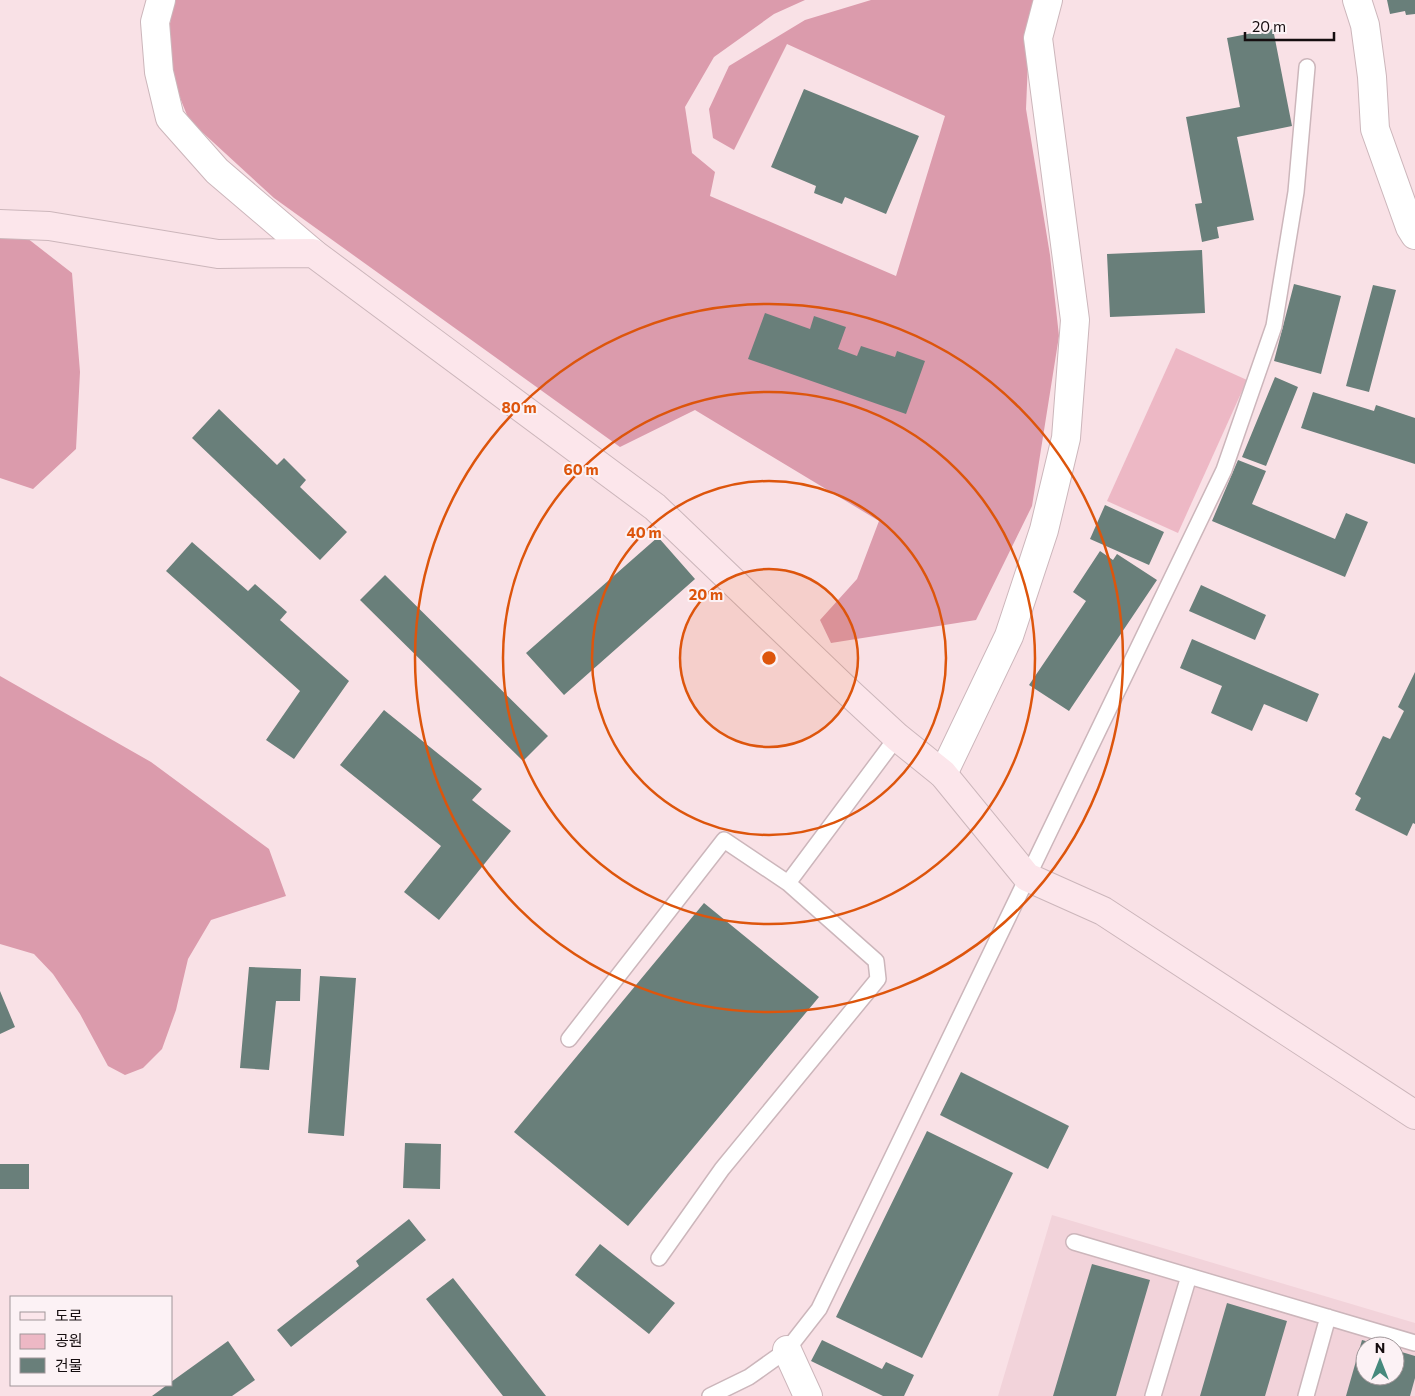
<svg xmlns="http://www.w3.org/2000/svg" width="1415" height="1396" viewBox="0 0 1415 1396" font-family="Commissioner,'Noto Sans KR',sans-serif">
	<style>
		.built { fill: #f2d3da; fill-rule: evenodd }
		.green { fill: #edb8c5 }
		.forest { fill: #db9bac }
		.building { fill: #697f7a }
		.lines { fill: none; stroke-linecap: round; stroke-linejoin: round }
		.lane-casing { stroke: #ccb6bb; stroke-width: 18 }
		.street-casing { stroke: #ccb6bb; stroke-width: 30 }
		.secondary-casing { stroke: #ccb6bb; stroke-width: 30 }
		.lane { stroke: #fff; stroke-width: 15 }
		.street { stroke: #fff; stroke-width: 28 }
		.secondary { stroke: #fce6eb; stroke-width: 28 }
		.ring { fill: none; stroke: #dd550c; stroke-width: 2.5 }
		.centre { fill: #dd550c; stroke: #fcf2f5; stroke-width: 2.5 }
		.ring-label { font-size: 15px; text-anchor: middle; font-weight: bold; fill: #dd550c; stroke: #fcf2f5; stroke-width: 4; stroke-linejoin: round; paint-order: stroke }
	</style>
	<rect width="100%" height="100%" fill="#f9e1e6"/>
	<path class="built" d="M1052 1215 1415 1323V1396H998ZM1365 1346H1395V1376H1365Z"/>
	<path class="green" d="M1176 348 1247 380 1178 533 1107 501Z"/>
	<path class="forest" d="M174 0H805L774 14 714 57 685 107 692 153 715 172 710 196 896 276 945 116 787 44 734 150 713 138 709 109 729 66 805 20 871 0H1034L1030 12 1026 109 1050 255 1059 336 1032 506 976 620 831 643 820 620 857 579 879 521 695 410 620 447 274 198 189 120 174 83 168 35Z
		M0 238H27L72 273 80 372 76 449 33 489 0 478Z
		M0 676 151 762 269 849 286 896 211 920 188 959 176 1010 162 1049 143 1068 125 1075 108 1066 80 1014 53 974 34 954 0 944Z"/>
	<path class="building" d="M1387 0H1415V14L1406 15 1405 11 1390 14Z
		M1273 29 1292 126 1237 137 1254 220 1217 227 1219 238 1202 242 1195 204 1202 203 1186 117 1240 107 1227 38Z
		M804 89 919 136 886 214 845 197 842 204 814 193 816 186 771 167Z
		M1202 250 1205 313 1110 317 1107 254Z
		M1294 284 1341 296 1321 374 1274 361Z
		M1373 285 1396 290 1369 392 1346 386Z
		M765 313 810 329 814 316 846 327 838 349 857 356 861 346 895 357 897 351 925 361 906 414 748 359Z
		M1275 377 1298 387 1266 466 1242 457Z
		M1313 392 1374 411 1376 405 1415 418V464L1301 428Z
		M219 409 277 465 284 458 306 480 300 487 347 532 320 560 192 438Z
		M1238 460 1266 471 1252 504 1335 539 1346 513 1368 522 1345 577 1212 521Z
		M1105 505 1164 532 1149 565 1090 539Z
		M658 537 695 579 564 695 526 653Z
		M192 542 248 591 255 584 287 612 280 620 349 681 294 759 266 740 300 691 166 571Z
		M1100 551 1113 560 1117 554 1157 580 1069 711 1029 685 1086 601 1073 592Z
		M385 575 548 736 523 761 360 600Z
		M1201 585 1266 615 1255 640 1189 611Z
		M1192 639 1319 694 1307 722 1264 704 1252 731 1211 713 1222 686 1180 668Z
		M1415 672V824L1413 823 1407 836 1355 810 1361 798 1355 794 1383 736 1390 739 1404 711 1398 707Z
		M384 710 482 789 472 800 511 831 439 920 404 892 441 846 340 765Z
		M704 903 819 997 628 1226 514 1132Z
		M249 967 301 969 300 1001H276L269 1070 240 1068Z
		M320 976 356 978 344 1136 308 1133Z
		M0 991 15 1027 0 1034Z
		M961 1072 1069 1126 1048 1169 940 1115Z
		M927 1131 1013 1173 922 1358 836 1317Z
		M405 1143 441 1144 440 1189 403 1188Z
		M0 1164H29V1189H0Z
		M409 1219 426 1240 291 1347 277 1330 359 1266 356 1261Z
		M600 1244 675 1303 649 1334 575 1275Z
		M1092 1264 1150 1280 1116 1396H1053Z
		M453 1278 546 1396H503L426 1299Z
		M1227 1303 1287 1321 1265 1396H1200Z
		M822 1340 882 1369 886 1362 914 1375 904 1396H883L811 1361Z
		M1362 1340 1380 1345 1365 1346V1376H1395V1350L1415 1356V1378L1410 1396H1346Z
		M228 1341 255 1380 232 1396H152L167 1385H171V1382Z"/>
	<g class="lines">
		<g class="lane-casing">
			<path id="lane" d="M569 1039 724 840 788 883
				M1074 1242 1415 1343
				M659 1258 722 1169 878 979 876 961 788 883 897 737
				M710 1396 749 1377 787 1350 819 1309 1224 470 1274 326 1296 192 1307 67
				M1153 1396 1189 1276
				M1306 1396 1328 1317"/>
		</g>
		<g class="street-casing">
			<path id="street" d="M161 0 155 22 159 72 170 118 217 171 313 253
				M1357 0 1365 25 1372 77 1375 129 1410 227 1415 235
				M943 774 1009 636 1044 530 1066 438 1075 320 1038 38 1048 0
				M787 1350 808 1396"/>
		</g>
		<g class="secondary-casing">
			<path id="secondary" d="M0 224 49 226 218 254 313 253 655 507 843 687 897 737 943 774 1027 877 1103 911 1415 1115"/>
		</g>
		<use href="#lane" class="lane"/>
		<use href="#street" class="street"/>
		<use href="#secondary" class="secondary"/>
	</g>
	<circle cx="769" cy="658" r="89" fill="#dd550c" fill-opacity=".12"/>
	<g class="ring">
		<circle cx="769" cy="658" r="89"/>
		<circle cx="769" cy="658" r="177"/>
		<circle cx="769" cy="658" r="266"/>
		<circle cx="769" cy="658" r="354"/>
	</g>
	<circle cx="769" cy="658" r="8" class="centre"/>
	<g class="ring-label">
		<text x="519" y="413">80 m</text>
		<text x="581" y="475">60 m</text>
		<text x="644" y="538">40 m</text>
		<text x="706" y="600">20 m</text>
	</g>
	<rect x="10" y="1296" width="162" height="90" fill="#fcf2f5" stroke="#a09699"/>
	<rect x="20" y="1312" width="25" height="8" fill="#fce6eb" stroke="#a09699"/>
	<text x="55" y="1321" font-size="15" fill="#150d0f">도로</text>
	<rect x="20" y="1334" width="25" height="15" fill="#edb8c5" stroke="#a09699"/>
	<text x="55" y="1346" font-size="15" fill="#150d0f">공원</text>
	<rect x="20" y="1358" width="25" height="15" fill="#697f7a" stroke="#a09699"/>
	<text x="55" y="1371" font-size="15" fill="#150d0f">건물</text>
	<g transform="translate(1380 1361)"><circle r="24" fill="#fcf2f5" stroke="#a09699"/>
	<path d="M0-4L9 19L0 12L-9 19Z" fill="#46897c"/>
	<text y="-8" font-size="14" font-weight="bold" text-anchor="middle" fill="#150d0f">N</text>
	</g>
	<path d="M1245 32v8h89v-8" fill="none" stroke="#150d0f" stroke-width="2.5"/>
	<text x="1252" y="32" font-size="15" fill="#150d0f" stroke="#fcf2f5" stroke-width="4" paint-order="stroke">20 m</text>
</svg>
